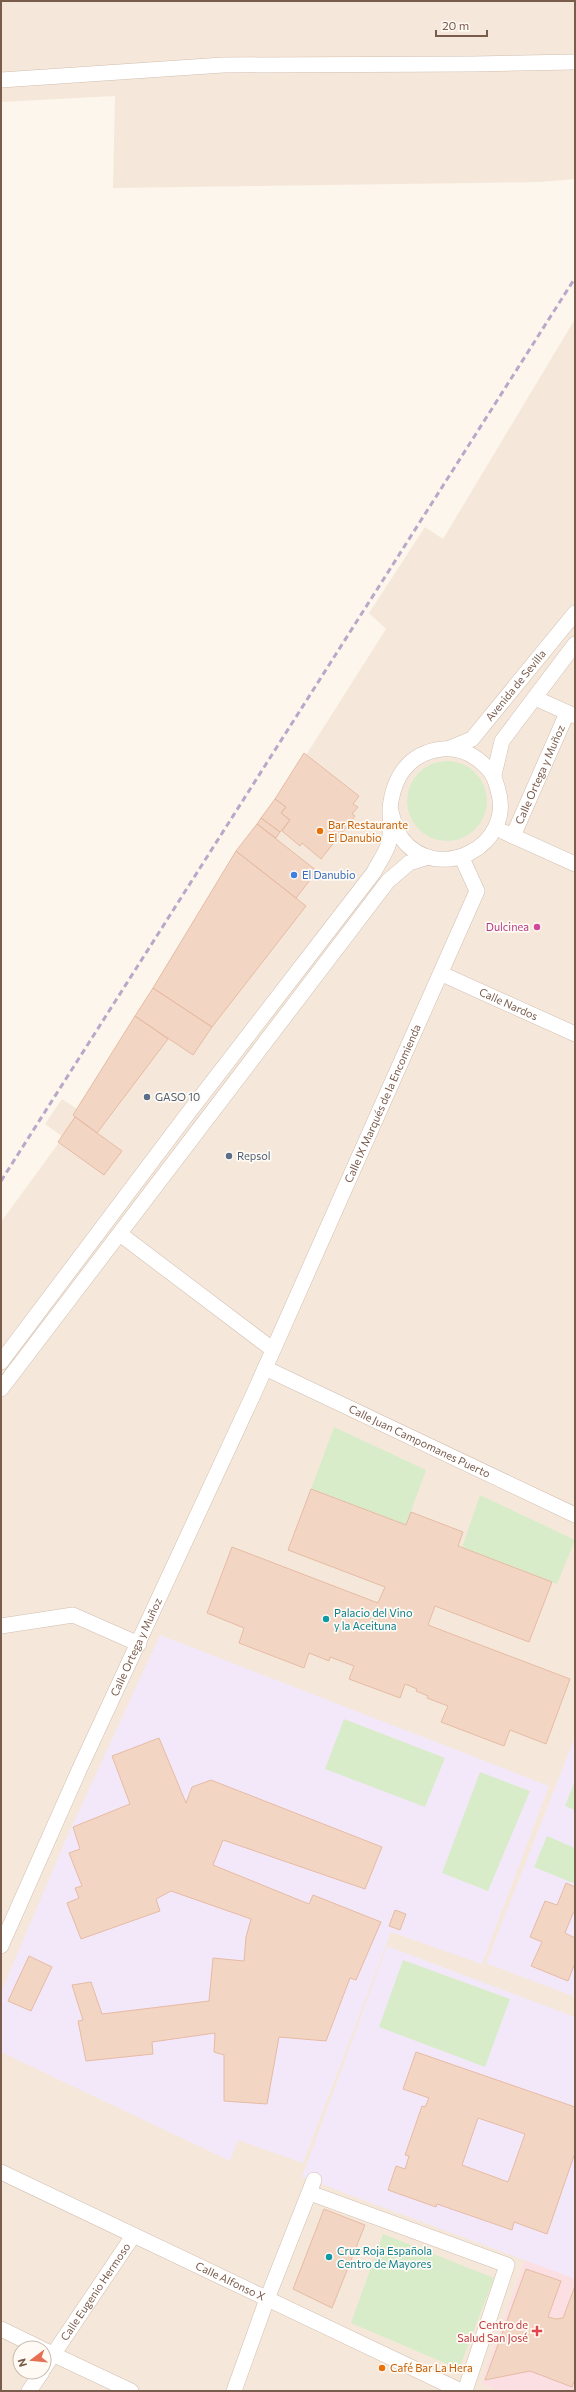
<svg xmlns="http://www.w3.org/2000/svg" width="576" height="2392" viewBox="0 0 576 2392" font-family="Commissioner,sans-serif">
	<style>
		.residential { fill: #f5e8da; fill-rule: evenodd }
		.education { fill: #f3e8fa }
		.medical { fill: #fbdfe3 }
		.green { fill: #d8ecc9 }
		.building { fill: #f3d5c3; stroke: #e6bba3; fill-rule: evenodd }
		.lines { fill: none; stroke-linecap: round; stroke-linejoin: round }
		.street-casing { stroke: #d1beb0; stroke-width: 16 }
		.street { stroke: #fff; stroke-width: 15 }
		.rail { stroke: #b9a8c9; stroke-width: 3; stroke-dasharray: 6 4; stroke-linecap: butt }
		.food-dot { fill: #e8710a; stroke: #fffaf3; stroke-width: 1.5 }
		.shop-dot { fill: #3f7fe0; stroke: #fffaf3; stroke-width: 1.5 }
		.hotel-dot { fill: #d1479c; stroke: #fffaf3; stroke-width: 1.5 }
		.service-dot { fill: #5c6f8a; stroke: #fffaf3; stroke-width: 1.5 }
		.culture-dot { fill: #0f9aa8; stroke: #fffaf3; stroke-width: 1.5 }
		.health-dot { fill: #e0444e; stroke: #fffaf3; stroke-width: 1.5 }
		.labels { text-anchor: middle; stroke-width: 3.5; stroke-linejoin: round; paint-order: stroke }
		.street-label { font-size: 11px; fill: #7a5c4d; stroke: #fffaf3 }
		.food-label { font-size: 11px; fill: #c56008; stroke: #fffaf3; text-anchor: start }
		.shop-label { font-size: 11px; fill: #366cbe; stroke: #fffaf3; text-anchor: start }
		.hotel-label { font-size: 11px; fill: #b23c85; stroke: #fffaf3; text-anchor: end }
		.service-label { font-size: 11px; fill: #4e5e75; stroke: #fffaf3; text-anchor: start }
		.culture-label { font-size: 11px; fill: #0d838f; stroke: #fffaf3; text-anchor: start }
		.health-label { font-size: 11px; fill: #be3a42; stroke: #fffaf3; text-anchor: end }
	</style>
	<rect width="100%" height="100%" fill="#fdf6ec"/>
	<path class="residential" d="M1 1H575V179L540 182 113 188 115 96 1 102Z
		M575 319V2391H1V1222L63 1137 45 1124 62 1099 82 1112 165 990 242 856 386 629 369 613 425 527 443 539ZM20 2348H44V2372H20Z"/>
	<path class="education" d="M160 1635 549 1786 482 1964 391 1932 303 2163 238 2140 230 2161 1 2052V1992L67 1837Z
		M575 1737V1997L486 1963Z
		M387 1946 575 2017V2279L302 2177Z"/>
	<path class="medical" d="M525 2260 575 2279V2391H498L481 2383Z"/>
	<path class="green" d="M407 801a40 40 0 1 1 80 0a40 40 0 1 1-80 0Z
		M334 1427 426 1470 406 1525 311 1489Z
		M480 1495 575 1540 557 1584 462 1548Z
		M344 1719 445 1758 425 1807 325 1769Z
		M480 1772 530 1791 488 1891 442 1873Z
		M575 1781V1810L565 1806Z
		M547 1836 575 1848V1884L534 1867Z
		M403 1960 510 1999 485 2067 379 2027Z
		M383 2234 494 2278 459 2369 351 2323Z"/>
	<path class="building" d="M304 753 359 796 353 804 358 807 352 814 355 816 321 859 302 843 300 846 282 831 290 820 281 813 286 807 275 799Z
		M275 799 286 807 281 813 290 820 280 832 261 818Z
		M261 818 280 832 276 838 257 824Z
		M257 824 317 871 296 898 236 851Z
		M236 851 306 906 212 1027 153 988Z
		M153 988 212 1027 193 1055 135 1016Z
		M135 1016 168 1039 97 1133 73 1115Z
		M75 1117 122 1151 104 1175 58 1142Z
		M311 1489 406 1525 411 1512 463 1532 458 1546 552 1582 529 1642 435 1606 428 1625 570 1679 546 1744 510 1730 504 1746 441 1722 448 1706 427 1698 428 1696 416 1691 417 1689 405 1684 400 1698 349 1679 354 1666 330 1657 329 1661 309 1653 304 1668 239 1643 244 1628 207 1613 232 1547 378 1603 385 1587 288 1550Z
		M159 1738 186 1803 192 1787 211 1780 382 1847 365 1889 223 1840 213 1865 309 1904 313 1895 381 1922 356 1980 350 1978 326 2041 279 2037 267 2104 224 2101V2055L214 2052 215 2033 152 2042 153 2054 86 2061 78 2021 83 2020 72 1985 91 1982 102 2014 209 2001 213 1958 244 1961 246 1937 251 1919 171 1891 156 1899 160 1911 81 1939 67 1903 79 1898 75 1888 82 1886 69 1853 80 1849 73 1827 130 1804 112 1756Z
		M566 1883 575 1887V1913H573L565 1933 575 1938V1963L568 1981 531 1966 542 1942 530 1937 545 1901 557 1905Z
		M395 1910 406 1914 400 1930 389 1926Z
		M29 1956 52 1967 31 2011 8 2001Z
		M416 2052 575 2107V2153L547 2234 514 2222 512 2230 437 2204 436 2207 388 2190 396 2166 405 2169 409 2156 405 2155 422 2106 425 2107 429 2098 403 2089ZM478 2118 525 2134 508 2182 462 2165Z
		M324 2209 365 2225 332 2308 293 2289Z
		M526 2269 561 2281 548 2317 556 2319 563 2318 575 2286V2379L572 2387 530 2371 485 2380Z"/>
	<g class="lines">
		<g class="street-casing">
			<g id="street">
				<path d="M1 80 223 65 473 64 575 62"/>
				<path d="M535 698 575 716"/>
				<path id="s1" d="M450 748 472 739 575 613"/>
				<path d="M494 775 502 741 575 644"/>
				<path d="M504 832 575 864"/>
				<path id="s2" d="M513 836 567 713"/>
				<path id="s3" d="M442 974 575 1034"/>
				<path d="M120 1234 272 1349"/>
				<path d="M1 1362 186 1116 374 872C378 863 387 852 389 842 391 832 390 820 390 809 393 777 409 753 442 749 462 747 478 757 490 771 495 777 496 783 498 790 515 846 438 885 402 839 395 829 393 819 390 808"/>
				<path id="s4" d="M265 1368 575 1515"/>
				<path d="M1 1389 388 881 409 863 428 857"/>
				<path d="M1 1626 73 1615 139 1644"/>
				<path id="s5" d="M1 1946 80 1768 254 1393 477 891 462 858"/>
				<path id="s6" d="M1 2172 461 2391"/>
				<path d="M310 2193 507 2265 465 2391"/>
				<path d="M1 2329 40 2348"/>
				<path d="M44 2350 131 2391"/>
				<path id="s7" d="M44 2368 133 2236"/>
				<path d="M29 2391 42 2372"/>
				<path d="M234 2391 267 2299 314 2180"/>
			</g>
		</g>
		<use href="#street" class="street"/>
		<path class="rail" d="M1 1181 575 278"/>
	</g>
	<g class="food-dot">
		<circle cx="320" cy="831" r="4"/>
		<circle cx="382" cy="2368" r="4"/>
	</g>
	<circle class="shop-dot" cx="294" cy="875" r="4"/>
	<circle class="hotel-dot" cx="537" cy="927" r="4"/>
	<g class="service-dot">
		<circle cx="147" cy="1097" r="4"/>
		<circle cx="229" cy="1156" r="4"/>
	</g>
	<g class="culture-dot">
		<circle cx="326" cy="1619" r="4"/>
		<circle cx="329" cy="2257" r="4"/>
	</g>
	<path class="health-dot" d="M535 2325h4v4h4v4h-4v4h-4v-4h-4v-4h4z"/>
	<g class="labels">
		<g class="street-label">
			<text dy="4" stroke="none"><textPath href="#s1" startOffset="93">Avenida de Sevilla</textPath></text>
			<text dy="4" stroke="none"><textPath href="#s2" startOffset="67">Calle Ortega y Muñoz</textPath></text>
			<text dy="4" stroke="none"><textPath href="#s3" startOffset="73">Calle Nardos</textPath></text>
			<text dy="4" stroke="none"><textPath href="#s5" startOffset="925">Calle IX Marqués de la Encomienda</textPath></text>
			<text dy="4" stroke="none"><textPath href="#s4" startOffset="171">Calle Juan Campomanes Puerto</textPath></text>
			<text dy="4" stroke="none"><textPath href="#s5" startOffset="328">Calle Ortega y Muñoz</textPath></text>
			<text dy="4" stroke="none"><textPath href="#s6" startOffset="254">Calle Alfonso X</textPath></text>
			<text dy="4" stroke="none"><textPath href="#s7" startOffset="92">Calle Eugenio Hermoso</textPath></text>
		</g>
		<g class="food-label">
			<text x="328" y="829">Bar Restaurante<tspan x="328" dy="13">El Danubio</tspan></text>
			<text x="390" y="2372">Café Bar La Hera</text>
		</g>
		<g class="shop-label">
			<text x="302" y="879">El Danubio</text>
		</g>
		<g class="hotel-label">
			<text x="529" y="931">Dulcinea</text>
		</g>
		<g class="service-label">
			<text x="155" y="1101">GASO 10</text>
			<text x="237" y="1160">Repsol</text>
		</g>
		<g class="culture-label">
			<text x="334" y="1617">Palacio del Vino<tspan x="334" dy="13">y la Aceituna</tspan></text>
			<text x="337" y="2255">Cruz Roja Española<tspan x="337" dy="13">Centro de Mayores</tspan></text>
		</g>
		<g class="health-label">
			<text x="528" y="2329">Centro de<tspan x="528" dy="13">Salud San José</tspan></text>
		</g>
	</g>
	<rect width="576" height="2392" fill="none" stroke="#7a5c4d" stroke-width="4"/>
	<g transform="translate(32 2360) rotate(254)"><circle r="19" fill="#fffaf3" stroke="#cabbb1"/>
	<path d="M0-3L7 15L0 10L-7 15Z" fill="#e76f51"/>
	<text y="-6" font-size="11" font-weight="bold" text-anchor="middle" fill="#7a5c4d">N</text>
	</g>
	<path d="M436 30v6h51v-6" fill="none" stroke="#7a5c4d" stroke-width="2"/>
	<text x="442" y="30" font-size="12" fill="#7a5c4d" stroke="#fffaf3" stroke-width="3" paint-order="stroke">20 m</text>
</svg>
